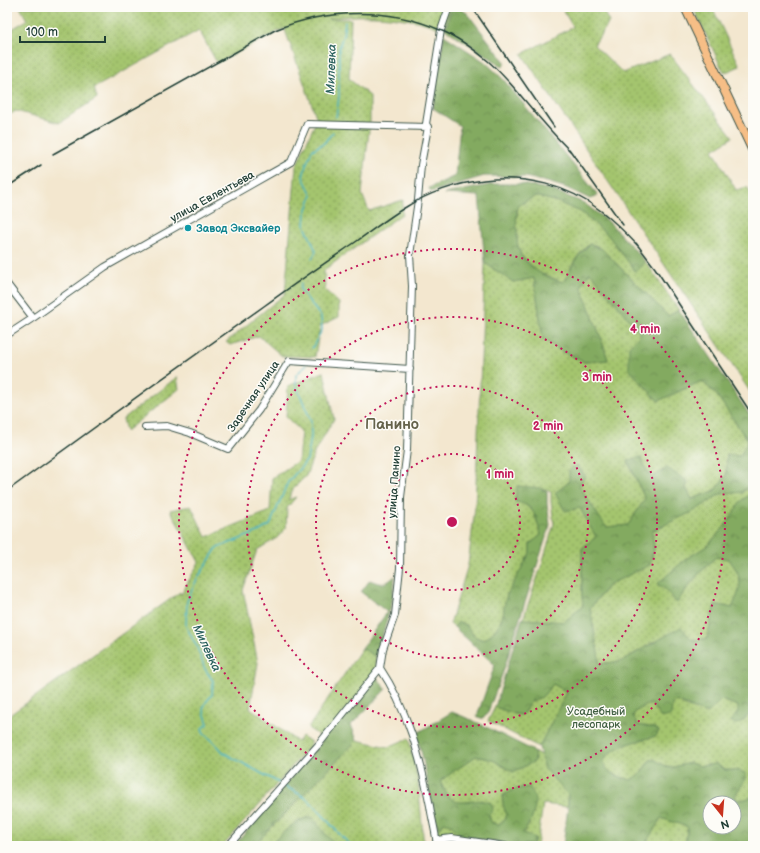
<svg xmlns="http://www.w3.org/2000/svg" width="760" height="853" viewBox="0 0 760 853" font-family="'Balsamiq Sans',sans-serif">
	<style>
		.green { fill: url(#green-dots); stroke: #628151 }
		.forest { fill: url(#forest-crowns); stroke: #51744a; fill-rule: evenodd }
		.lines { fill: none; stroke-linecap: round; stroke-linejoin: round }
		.stream { stroke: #46b4c1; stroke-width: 1.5 }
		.minor-casing { stroke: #3f564b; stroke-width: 8 }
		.major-casing { stroke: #3f564b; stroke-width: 10 }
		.minor { stroke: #fff; stroke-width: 6 }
		.major { stroke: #f6be86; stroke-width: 8 }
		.rail { stroke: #1f3d34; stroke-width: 1.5 }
		.ring { fill: none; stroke: #c2185b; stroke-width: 2; stroke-dasharray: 2 4 }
		.culture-dot { fill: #0f9aa8; stroke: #fdfcf7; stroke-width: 1.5 }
		.labels { text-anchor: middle; stroke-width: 3; stroke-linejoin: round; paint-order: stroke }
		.street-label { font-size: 11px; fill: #1f3d34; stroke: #fdfcf7 }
		.culture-label { font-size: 11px; font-weight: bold; fill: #0d838f; stroke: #fdfcf7; text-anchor: start }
		.park-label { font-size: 11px; fill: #405f42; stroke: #fdfcf7 }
		.water-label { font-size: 12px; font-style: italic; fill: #2b615e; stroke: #fdfcf7 }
		.district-label { font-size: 15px; font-weight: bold; fill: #65634b; stroke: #fdfcf7 }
		.centre { fill: #c2185b; stroke: #fdfcf7; stroke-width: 2 }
		.ring-label { font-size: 12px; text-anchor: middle; font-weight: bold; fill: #c2185b; stroke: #fdfcf7; stroke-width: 3; stroke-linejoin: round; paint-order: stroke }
	</style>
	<defs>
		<pattern id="green-dots" width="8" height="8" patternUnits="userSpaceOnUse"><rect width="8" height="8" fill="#a4c56e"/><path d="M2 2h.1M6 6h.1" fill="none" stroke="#85a15b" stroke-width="1.8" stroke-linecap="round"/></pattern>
		<pattern id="forest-crowns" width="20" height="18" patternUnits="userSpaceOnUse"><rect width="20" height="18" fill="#83aa61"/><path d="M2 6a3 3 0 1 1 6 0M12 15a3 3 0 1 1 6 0" fill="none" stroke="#6b8c51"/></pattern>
	</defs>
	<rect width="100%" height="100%" fill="#fdfcf7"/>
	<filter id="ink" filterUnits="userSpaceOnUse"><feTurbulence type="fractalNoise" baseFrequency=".025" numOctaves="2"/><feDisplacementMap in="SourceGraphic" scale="8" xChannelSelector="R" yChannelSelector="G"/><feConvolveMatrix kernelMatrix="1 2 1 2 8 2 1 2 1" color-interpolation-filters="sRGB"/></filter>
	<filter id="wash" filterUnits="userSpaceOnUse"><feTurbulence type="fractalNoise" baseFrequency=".012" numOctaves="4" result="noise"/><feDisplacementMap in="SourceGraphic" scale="16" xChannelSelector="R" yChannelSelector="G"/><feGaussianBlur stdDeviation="0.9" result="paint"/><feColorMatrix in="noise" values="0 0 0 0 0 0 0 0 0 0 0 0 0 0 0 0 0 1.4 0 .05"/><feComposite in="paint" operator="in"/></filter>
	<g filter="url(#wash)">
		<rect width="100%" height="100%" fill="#f3e7cf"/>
		<path class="green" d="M20 7H451L443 29C432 26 421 21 410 20 383 15 355 14 328 19H351L349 79 370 96V121L362 194 369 211 403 200 402 214 324 270 325 290 339 303V317L320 326 315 357 282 356 259 336 230 345 226 342 285 294 296 166 317 119 285 30 286 28 281 30 217 63 199 30 94 88 97 98 59 123 16 111 7 116V32L27 20Z
			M561 7H601L609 22 594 45 623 73 670 54 733 137 713 150 736 190 747 187 753 198V396L522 54 573 27Z
			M693 7H712L740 66 724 73Z
			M535 196 555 201 581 212 608 235 636 272 645 261 679 310 668 316 602 249 595 245 589 244C576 256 572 264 566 280L562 282 538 272 521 255 517 244 516 224 518 206Z
			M485 263 513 282 534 278 543 339 563 352 584 362 608 360C601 335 590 311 581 286L590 271 641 334 629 369 658 401 702 381 716 394 748 441 740 456 727 455 726 476 714 491 692 499 686 488 688 482 667 469 650 478 628 462 645 499 628 525 606 528 579 486 585 476 577 465 569 482 555 493 580 508 596 537 582 548V595L583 606 564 622 523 619 541 567 554 524 551 502V492L540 488 523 503 534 512 541 535 530 544V553L507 595C505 600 505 603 504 608 504 620 494 635 483 640L474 636 466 625 459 622 454 627 450 624 468 565 475 507Z
			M324 372 334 419 315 451 306 476 294 488 288 500 296 497 287 508 286 528 277 538 257 550 243 590 258 663 250 708 298 742 302 736 311 742 310 746 223 846H7V717L180 592 181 595 199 562 170 510 191 506 206 537 270 511 272 478 298 461 301 431 286 417 288 386Z
			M177 377 179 389 126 431 123 419Z
			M753 480V496L751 494 742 500 725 526 707 546 686 559 664 588 677 603C688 585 701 571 716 557L729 559 738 571 741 588 732 608 715 604 707 639 655 641 622 661 600 664 590 608 610 584 650 565 654 548 651 531 696 510 720 494 743 492Z
			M362 648 376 657V676L321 743 318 735 308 728Z
			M553 684 567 692 539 747 488 721 495 707 515 714 522 715 531 701 542 697Z
			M721 700 738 706 740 723 753 711V797L742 800H737L735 795 745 780 741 771 725 770 716 764 700 766 690 763 669 768 655 760H650L640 774 631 780C625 778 615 776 610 772 586 751 643 740 656 736L659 731 654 728 638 725 633 716 636 711 652 703 660 717 671 714 672 704 677 701 687 707 709 712Z
			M409 738 418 782 424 846H338L326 835 311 817C297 818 279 836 269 846H253L357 740 388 747Z
			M534 751 541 755 544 768 568 795V807L543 804 537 846 513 844 533 845 535 838 523 833 530 823 502 800 505 810 506 819 498 825 491 822 489 815 483 800C458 804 450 806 440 781L476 756 493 760 513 772 535 761Z
			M661 818 689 827 686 836V846H644Z
			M436 822 440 829 444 822 450 824 464 838H438Z"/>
		<path class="forest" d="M452 7H456L467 13 505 62 503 67 489 57 445 29Z
			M444 35 485 62 503 79 598 195 590 199 567 188 547 182 526 177 484 176 431 192 429 188 455 176 460 126 433 108Z
			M495 184H522L552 190 584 203 610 223 645 261 636 272 608 235 581 212 555 201 535 196 518 206C516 214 516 222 517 231 517 238 517 248 521 255 531 270 546 277 562 282L566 280C572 264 577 256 590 244L602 249 668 316 679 310 753 420V480L743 492 720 494 696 510 652 531 654 548 650 565 610 584 590 608 600 664 622 661 681 627 692 640 707 639 715 604 732 608C742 585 744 580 729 559L716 557C701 571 687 585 677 603L664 588 657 584 686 559 707 546 725 526 742 500 751 494 753 496V711L740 723 735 724 731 721 738 712V706L721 700 709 712 703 713C696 708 686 706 677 701L672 704 671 715 666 717H660L651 703 636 711 633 716 638 725 654 728 659 731 656 736C643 740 586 751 610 772 615 776 625 778 631 780L640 774 650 760H655L669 768 690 763 700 766 716 764 725 770 741 771 746 774 745 780 735 795 737 800H742L753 797V846H686V836L688 827 661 818 644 846H563L568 807V795L544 768 539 747 567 692 553 684 542 697 531 701 522 715 515 714 495 707 522 619 564 622 583 606 582 595V548L596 537 580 508 565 511 555 493 569 482V470L577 465 585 476 579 486 606 527 628 525 645 499 628 461 640 457 651 478 667 468 688 482 686 488 692 499 714 491 726 476 727 455 740 456 748 441 716 394 702 381 658 401 629 369V346L641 334 590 272 581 286C590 311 601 335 608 360L584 362 563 352 543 339 534 278 513 282 485 263 479 196 444 194ZM710 803H734V827H710Z
			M517 486 540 488 547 492V504L550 525 520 618 503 672 488 712 483 719 477 716 495 665 454 627 458 622 466 625 474 636 483 640C494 635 504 620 504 608 505 603 505 600 507 595L530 553V544L541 535C536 518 535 504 515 502Z
			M395 576 392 602 376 657 362 648 387 612 361 592 370 580C382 585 385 585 395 576Z
			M376 676 386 689 351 725 357 740 253 846H234Z
			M452 712 472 720 534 751 535 761 513 772 493 760 476 756 440 781C455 817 466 794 491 803L493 809 489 815 491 822 498 825 506 819C506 811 501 802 503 795L515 789 529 787C541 801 533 819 523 833L535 838 533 845 513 844 464 838 450 824 444 822 440 829 436 822 421 750 416 734Z
			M312 817 326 835 338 846H269C279 836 297 818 312 817Z"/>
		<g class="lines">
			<path class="stream" d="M336 117 339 97V48L343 35 345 22
				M312 259 316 251 305 226 306 212 312 195 303 177 306 165 312 150 324 143 333 132
				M301 283 300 289 321 317 322 330 312 348
				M281 784 224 753 213 741 204 734 202 728 208 724 203 709 206 702 212 695 213 681 205 669 197 647 186 626 187 601 197 579 217 548 258 532 270 525 288 482 307 460 311 437V421L296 385V375L306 365
				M284 786C292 790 301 794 308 800 324 814 336 833 352 846"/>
		</g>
	</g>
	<g filter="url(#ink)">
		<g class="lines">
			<g class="minor-casing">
				<path id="minor" d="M7 284 33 318
					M7 335 33 318 105 267 291 162 307 124 428 127
					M145 427 167 426 190 433 228 449 259 410 289 361 410 369
					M380 668C408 710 420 757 430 806 432 820 436 833 437 846
					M436 840 452 838 505 846
					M228 846 319 744 380 668 383 649 395 615 400 568 401 497 407 450 412 286 410 255 418 200 421 165 428 127 426 124 441 30 449 7"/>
			</g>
			<g class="major-casing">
				<path id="major" d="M685 7 753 151"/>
			</g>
			<use href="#minor" class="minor"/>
			<use href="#major" class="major"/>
			<path class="rail" d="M472 7 554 127
				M569 149 623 225
				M53 154 275 30C326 9 389 7 440 30 455 36 475 50 488 61 503 74 515 89 527 103 541 120 556 137 572 153
				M7 187 41 165
				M636 243 655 268 753 416
				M7 491C92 429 178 367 264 306 294 284 325 263 357 241 373 230 389 217 406 207 428 193 457 183 484 180 525 175 568 185 601 211 615 222 627 234 639 247"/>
		</g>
	</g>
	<g class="ring">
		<circle cx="452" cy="522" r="68"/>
		<circle cx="452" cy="522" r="136"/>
		<circle cx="452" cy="522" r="205"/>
		<circle cx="452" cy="522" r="273"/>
	</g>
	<circle class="culture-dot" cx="188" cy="228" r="4"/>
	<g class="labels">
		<g class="street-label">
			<text transform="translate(212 196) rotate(-29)" y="4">улица Евлентьева</text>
			<text transform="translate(253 396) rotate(-56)" y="4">Заречная улица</text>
			<text transform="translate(394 482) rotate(-86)" y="4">улица Панино</text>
		</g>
		<g class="culture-label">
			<text x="196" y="232">Завод Эксвайер</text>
		</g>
		<g class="park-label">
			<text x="596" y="715">Усадебный<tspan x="596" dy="13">лесопарк</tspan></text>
		</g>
		<g class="water-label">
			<text transform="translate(331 69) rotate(-88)" y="4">Милевка</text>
			<text transform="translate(207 648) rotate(65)" y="4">Милевка</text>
		</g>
		<g class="district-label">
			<text x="392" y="429">Панино</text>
		</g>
	</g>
	<circle cx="452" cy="522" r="6" class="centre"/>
	<g class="ring-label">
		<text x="645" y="333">4 min</text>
		<text x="597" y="381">3 min</text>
		<text x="548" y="430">2 min</text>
		<text x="500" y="478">1 min</text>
	</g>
	<rect width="760" height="853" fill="none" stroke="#fdfcf7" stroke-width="24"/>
	<g transform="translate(722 815) rotate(163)"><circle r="19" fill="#fdfcf7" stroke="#a4b0a9"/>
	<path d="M0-3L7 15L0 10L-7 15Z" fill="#c8321e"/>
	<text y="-6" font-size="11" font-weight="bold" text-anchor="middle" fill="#1f3d34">N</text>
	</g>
	<path d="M20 36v6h85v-6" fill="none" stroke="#1f3d34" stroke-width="2"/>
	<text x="26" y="36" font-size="12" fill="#1f3d34" stroke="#fdfcf7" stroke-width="3" paint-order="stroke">100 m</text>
</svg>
